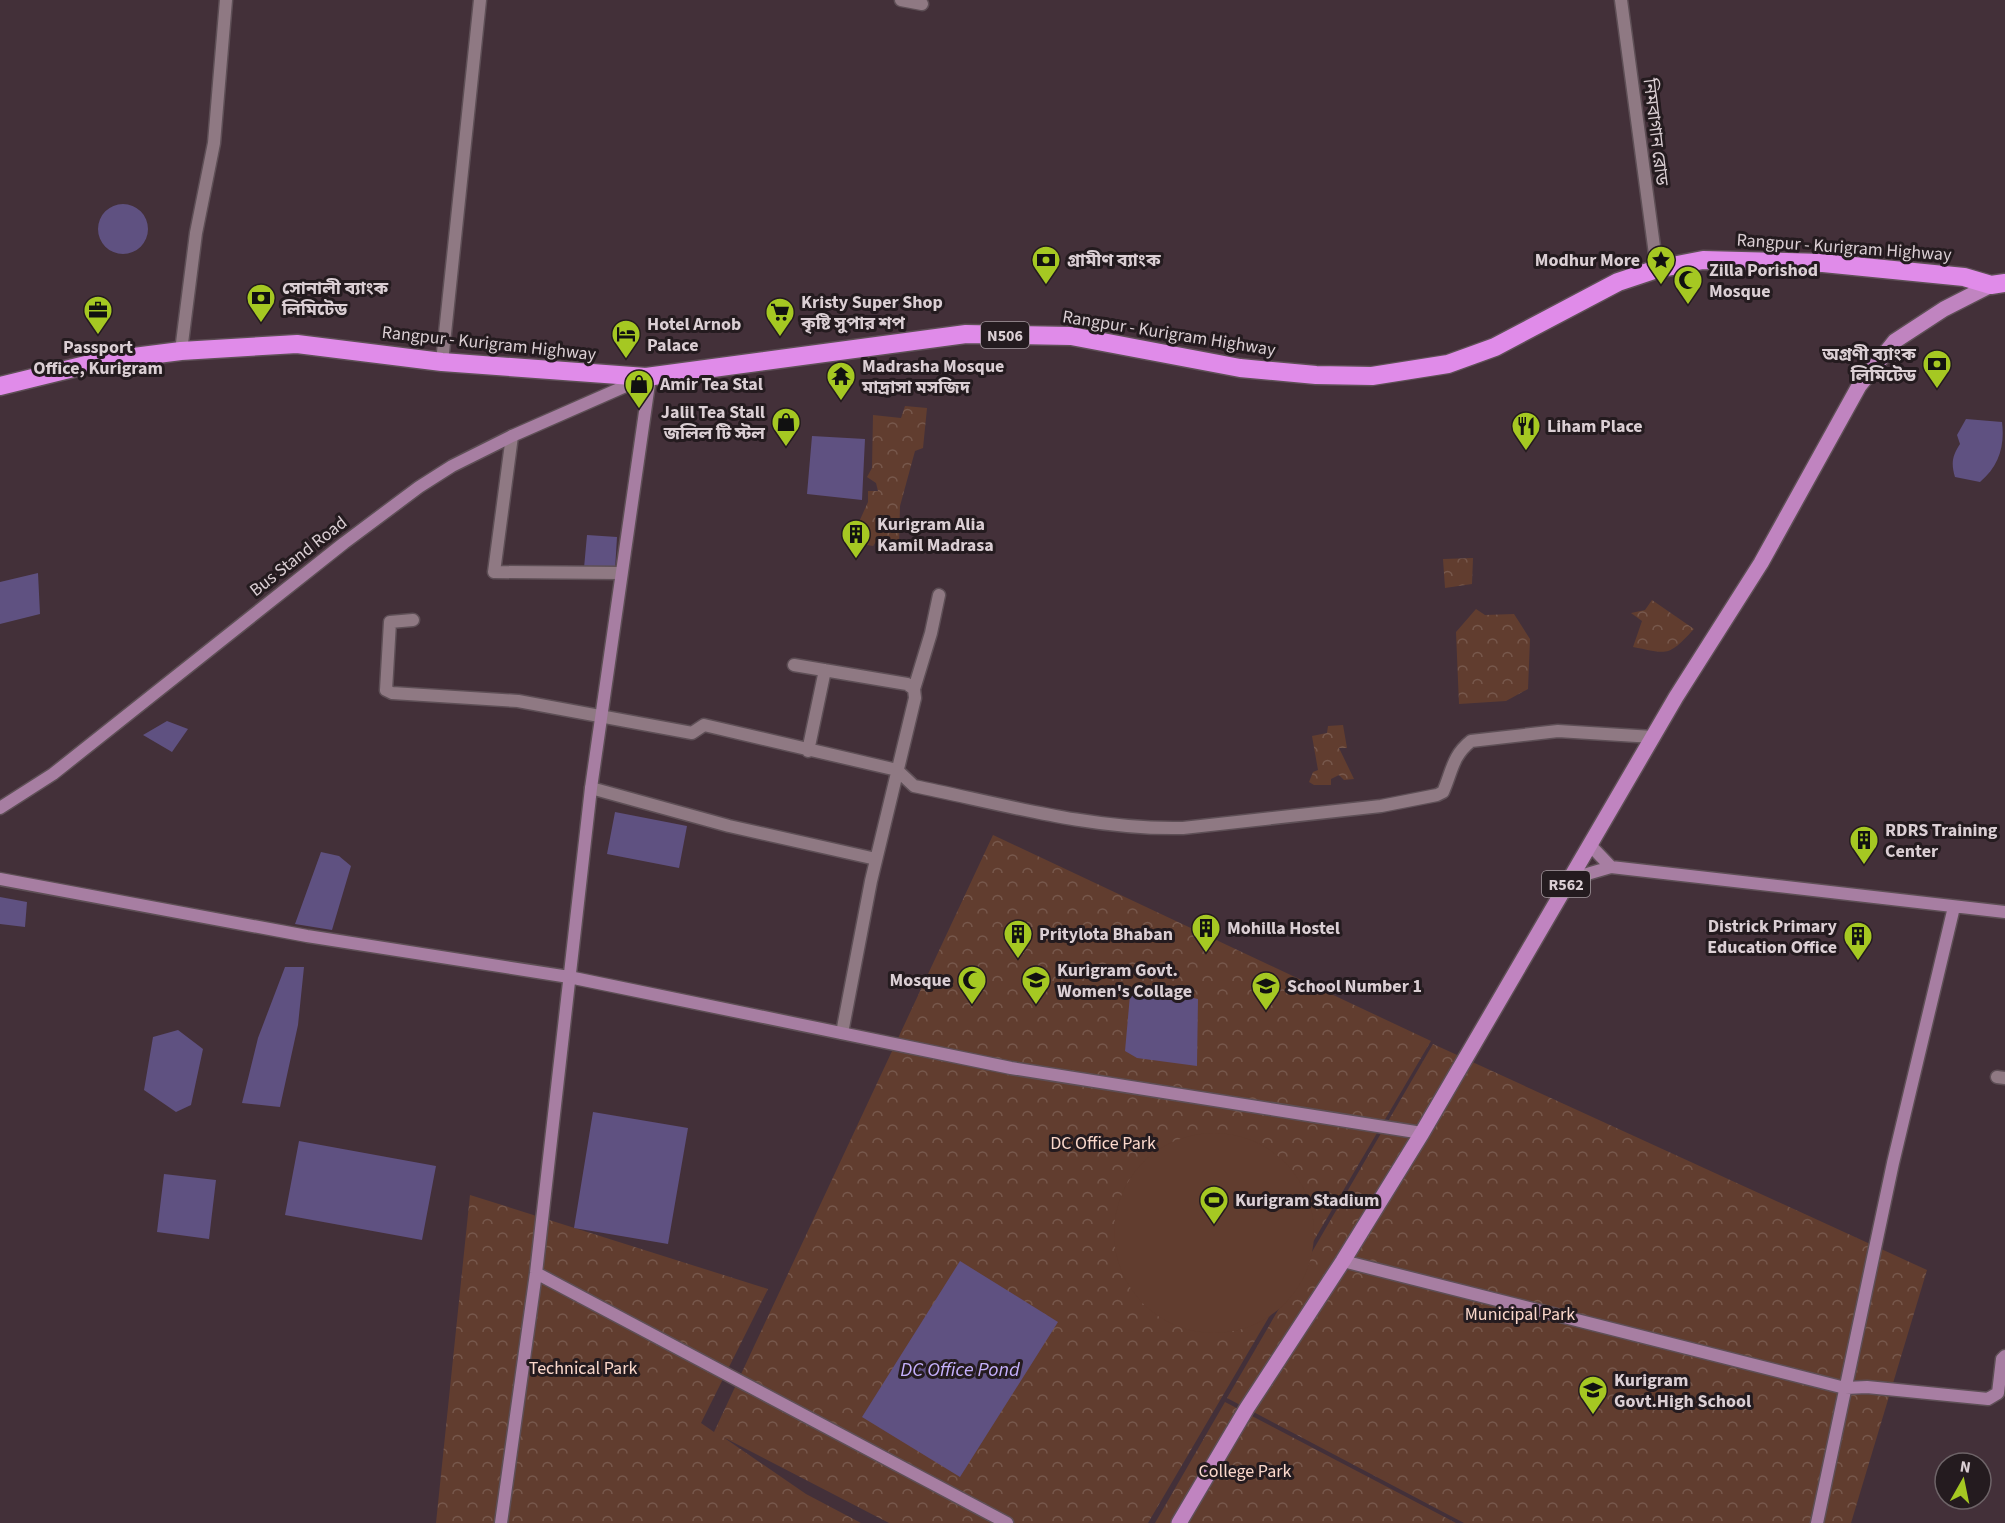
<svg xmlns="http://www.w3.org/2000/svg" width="2005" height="1523" viewBox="0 0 2005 1523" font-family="'Source Sans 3','Noto Sans Bengali',sans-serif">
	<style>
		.park { fill: url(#park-crowns) }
		.pitch { fill: #613d2f }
		.water { fill: #5f5181 }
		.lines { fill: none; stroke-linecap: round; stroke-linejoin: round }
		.street-casing { stroke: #5e4f56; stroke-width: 15 }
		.secondary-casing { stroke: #5e4f56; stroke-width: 15 }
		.primary-casing { stroke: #5e4f56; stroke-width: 18 }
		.highway-casing { stroke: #5e4f56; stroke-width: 21 }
		.street { stroke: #8f7983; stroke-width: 12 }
		.secondary { stroke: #a77ea2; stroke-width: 12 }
		.primary { stroke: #c084c0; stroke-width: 15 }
		.highway { stroke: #e08be9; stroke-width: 18 }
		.labels { text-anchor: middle; stroke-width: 6; stroke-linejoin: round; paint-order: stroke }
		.shield { fill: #241b1f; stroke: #a4999e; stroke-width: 1.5 }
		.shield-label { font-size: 16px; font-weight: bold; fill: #dbcfd4 }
		.street-label { font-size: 18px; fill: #dbcfd4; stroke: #241b1f }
		.poi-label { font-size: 18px; font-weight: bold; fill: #dbcfd4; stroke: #241b1f; text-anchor: start }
		.park-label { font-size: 18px; fill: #fbd8cb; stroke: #241b1f }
		.water-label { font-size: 20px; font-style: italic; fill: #c5b0fc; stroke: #241b1f }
	</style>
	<defs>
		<pattern id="park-crowns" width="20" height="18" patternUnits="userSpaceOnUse" patternTransform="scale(1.5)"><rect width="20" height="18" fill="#613d2f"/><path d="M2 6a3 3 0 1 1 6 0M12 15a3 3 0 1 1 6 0" fill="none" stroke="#77584c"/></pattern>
	</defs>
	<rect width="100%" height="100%" fill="#433039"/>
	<path class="park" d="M905 406 927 408 923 448 915 451 900 506 899 545 880 536 873 546 850 542 868 502V491H878L876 483 867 477 872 468 873 415 901 418Z
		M1473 558 1472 584 1445 588 1443 559Z
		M1652 600 1694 629C1668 657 1669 654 1633 647L1642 621 1631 613 1645 610Z
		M1476 609 1485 615 1514 614 1530 639 1528 689 1506 701 1459 704 1456 632Z
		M1343 725 1347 748H1339L1354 779 1344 780 1339 775 1331 779V785H1314L1309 782 1313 772 1318 770 1312 736 1327 733 1328 726Z
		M993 835 1431 1041 1148 1523H889L723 1437 806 1494 861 1523H436L470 1195 768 1289 701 1423 714 1432Z
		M1433 1044 1927 1270 1851 1523H1464L1227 1398Z
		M1225 1402 1456 1523H1155Z"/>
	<path class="pitch" d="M1114 1233a100 100 0 1 1 200 0a100 100 0 1 1-200 0Z"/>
	<path class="water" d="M98 229a25 25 0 1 1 50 0a25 25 0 1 1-50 0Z
		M1966 419 2002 422C2005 446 1999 466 1980 482L1955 477C1951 464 1952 456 1960 444L1957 435Z
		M812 436 865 439 862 500 807 494Z
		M587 535 617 537 615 570 584 568Z
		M38 573 40 614 0 624V582Z
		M167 721 188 729 172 752 143 735Z
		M615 812 687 826 679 868 607 854Z
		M321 852 339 856 351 866 332 930 295 924Z
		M0 897 27 902 25 927 0 924Z
		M285 967H304L298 1025 280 1107 242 1103 258 1038Z
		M1146 988 1198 999 1197 1066 1137 1058 1125 1051 1130 995Z
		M178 1030 203 1049 191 1105 176 1112 144 1090 153 1037Z
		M593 1112 688 1128 668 1244 574 1228Z
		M299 1141 436 1166 422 1240 285 1215Z
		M164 1174 216 1180 209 1239 157 1232Z
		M960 1261 1058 1322 960 1477 862 1417Z"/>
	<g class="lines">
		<g class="street-casing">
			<path id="street" d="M901 0 922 4
				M1621 0 1657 269
				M181 351 196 233 214 143 226 0
				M442 362 480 0
				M512 436 494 572 620 573
				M413 620 390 622 386 690 392 693 518 701 692 733 704 725 897 770 914 786C1002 804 1092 830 1183 828L1381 806 1437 795 1443 792C1452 772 1452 756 1471 741L1558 731 1653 737
				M794 665 907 684 914 689 915 698 871 881 842 1033
				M914 689 931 633 939 595
				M808 751 825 670
				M591 788 729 826 876 859
				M1997 1077 2005 1078"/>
		</g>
		<g class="secondary-casing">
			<path id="secondary" d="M0 808 53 774 344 543 419 487 452 466 512 436 644 378
				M1590 845 1611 867
				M0 879 307 936 569 977 1011 1068 1422 1133
				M1570 879 1611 867 2005 912
				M1343 1261 1845 1388 1867 1387 1988 1399 1998 1393 2002 1359 2005 1356
				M536 1273 1007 1523
				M501 1523 536 1273 591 788 650 377
				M1817 1523 1893 1163 1954 907"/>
		</g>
		<g class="primary-casing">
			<path id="primary" d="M1179 1523 1247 1408 1343 1261 1422 1133 1676 697 1761 563 1859 386 1895 341 1944 309 1991 285"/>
		</g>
		<g class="highway-casing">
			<path id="highway" d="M0 386 102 361 181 351 297 344 442 362 646 377 966 334 1071 336 1240 368 1316 375 1372 376 1448 364 1495 347 1618 282 1657 269 1703 260 1823 263 1964 277 1991 285 2005 283"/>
		</g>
		<use href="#street" class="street"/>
		<use href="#secondary" class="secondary"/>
		<use href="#primary" class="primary"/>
		<use href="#highway" class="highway"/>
	</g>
	<defs>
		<g id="bank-pin" transform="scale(1.5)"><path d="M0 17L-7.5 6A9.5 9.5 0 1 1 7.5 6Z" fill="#a5c822" stroke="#241b1f"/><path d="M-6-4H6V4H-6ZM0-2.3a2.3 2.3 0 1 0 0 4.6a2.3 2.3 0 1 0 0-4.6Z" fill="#111"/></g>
		<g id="sight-pin" transform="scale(1.5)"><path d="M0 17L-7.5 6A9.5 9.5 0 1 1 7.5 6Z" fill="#a5c822" stroke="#241b1f"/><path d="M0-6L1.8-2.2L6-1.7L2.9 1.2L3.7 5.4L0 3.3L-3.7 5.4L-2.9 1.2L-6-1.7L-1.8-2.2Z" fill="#111"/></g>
		<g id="mosque-pin" transform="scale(1.5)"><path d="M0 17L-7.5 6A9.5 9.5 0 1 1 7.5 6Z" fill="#a5c822" stroke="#241b1f"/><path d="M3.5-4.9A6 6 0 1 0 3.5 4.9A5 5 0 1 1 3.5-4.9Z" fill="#111"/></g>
		<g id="office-pin" transform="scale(1.5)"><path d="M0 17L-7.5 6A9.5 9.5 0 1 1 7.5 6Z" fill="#a5c822" stroke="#241b1f"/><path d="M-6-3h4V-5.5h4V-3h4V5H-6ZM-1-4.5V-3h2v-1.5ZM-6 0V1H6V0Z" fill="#111"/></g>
		<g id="supermarket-pin" transform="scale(1.5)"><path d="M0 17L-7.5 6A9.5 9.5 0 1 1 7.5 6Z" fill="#a5c822" stroke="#241b1f"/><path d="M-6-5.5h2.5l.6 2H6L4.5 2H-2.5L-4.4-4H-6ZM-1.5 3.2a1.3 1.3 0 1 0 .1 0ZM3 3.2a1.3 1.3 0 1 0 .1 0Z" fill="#111"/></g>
		<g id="hotel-pin" transform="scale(1.5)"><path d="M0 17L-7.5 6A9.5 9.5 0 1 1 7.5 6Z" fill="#a5c822" stroke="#241b1f"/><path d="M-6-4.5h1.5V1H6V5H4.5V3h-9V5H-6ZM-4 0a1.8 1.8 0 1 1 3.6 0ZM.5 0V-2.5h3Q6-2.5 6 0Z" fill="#111"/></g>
		<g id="temple-pin" transform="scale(1.5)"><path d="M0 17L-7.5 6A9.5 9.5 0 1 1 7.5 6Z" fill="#a5c822" stroke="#241b1f"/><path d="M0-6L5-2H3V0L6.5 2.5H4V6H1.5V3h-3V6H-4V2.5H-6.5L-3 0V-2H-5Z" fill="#111"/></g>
		<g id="shop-pin" transform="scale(1.5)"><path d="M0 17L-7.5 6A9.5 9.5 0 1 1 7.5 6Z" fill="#a5c822" stroke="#241b1f"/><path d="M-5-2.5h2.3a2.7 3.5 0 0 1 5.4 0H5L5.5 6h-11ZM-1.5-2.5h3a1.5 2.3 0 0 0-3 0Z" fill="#111"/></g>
		<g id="restaurant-pin" transform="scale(1.5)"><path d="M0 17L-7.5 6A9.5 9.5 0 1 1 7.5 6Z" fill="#a5c822" stroke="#241b1f"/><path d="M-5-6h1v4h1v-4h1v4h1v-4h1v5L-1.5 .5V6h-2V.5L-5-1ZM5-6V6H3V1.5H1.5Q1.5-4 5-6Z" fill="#111"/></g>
		<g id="building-pin" transform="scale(1.5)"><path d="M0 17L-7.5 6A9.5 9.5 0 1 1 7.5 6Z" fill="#a5c822" stroke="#241b1f"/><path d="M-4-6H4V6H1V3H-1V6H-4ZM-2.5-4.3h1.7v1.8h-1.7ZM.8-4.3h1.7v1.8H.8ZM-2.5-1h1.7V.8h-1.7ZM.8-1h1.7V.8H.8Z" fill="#111"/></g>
		<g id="university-pin" transform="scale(1.5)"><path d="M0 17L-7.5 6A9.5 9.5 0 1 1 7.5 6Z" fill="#a5c822" stroke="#241b1f"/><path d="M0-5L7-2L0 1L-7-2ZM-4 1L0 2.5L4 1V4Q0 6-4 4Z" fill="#111"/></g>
		<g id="school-pin" transform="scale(1.5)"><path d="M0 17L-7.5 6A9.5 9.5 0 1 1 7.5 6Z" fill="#a5c822" stroke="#241b1f"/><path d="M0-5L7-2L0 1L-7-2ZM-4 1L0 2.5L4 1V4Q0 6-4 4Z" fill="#111"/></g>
		<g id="stadium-pin" transform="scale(1.5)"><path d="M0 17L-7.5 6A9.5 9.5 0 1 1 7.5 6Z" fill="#a5c822" stroke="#241b1f"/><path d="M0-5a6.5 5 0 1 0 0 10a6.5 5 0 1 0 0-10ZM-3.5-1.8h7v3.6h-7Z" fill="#111"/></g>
	</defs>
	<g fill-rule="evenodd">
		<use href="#bank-pin" x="1046" y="260"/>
		<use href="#sight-pin" x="1661" y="260"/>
		<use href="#mosque-pin" x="1688" y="280"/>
		<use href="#bank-pin" x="261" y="298"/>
		<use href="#office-pin" x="98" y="310"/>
		<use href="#supermarket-pin" x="780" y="312"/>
		<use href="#hotel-pin" x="626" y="334"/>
		<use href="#bank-pin" x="1937" y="364"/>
		<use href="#temple-pin" x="841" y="376"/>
		<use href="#shop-pin" x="639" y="384"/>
		<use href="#shop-pin" x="786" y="422"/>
		<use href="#restaurant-pin" x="1526" y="426"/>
		<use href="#building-pin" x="856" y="534"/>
		<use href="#building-pin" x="1864" y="840"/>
		<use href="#building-pin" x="1206" y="928"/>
		<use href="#building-pin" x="1018" y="934"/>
		<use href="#building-pin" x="1858" y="936"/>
		<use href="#mosque-pin" x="972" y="980"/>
		<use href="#university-pin" x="1036" y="980"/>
		<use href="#school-pin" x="1266" y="986"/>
		<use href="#stadium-pin" x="1214" y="1200"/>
		<use href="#school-pin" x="1593" y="1390"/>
	</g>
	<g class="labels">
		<g class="shield">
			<rect x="981" y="322" width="48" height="26" rx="4.5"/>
			<rect x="1542" y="871" width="48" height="26" rx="4.5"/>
		</g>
		<g class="shield-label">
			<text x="1005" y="341">N506</text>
			<text x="1566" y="890">R562</text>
		</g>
		<g class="street-label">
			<text transform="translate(1656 132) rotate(83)" y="6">নিমবাগান রোড</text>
			<text transform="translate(1844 247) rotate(4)" y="6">Rangpur - Kurigram Highway</text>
			<text transform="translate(1169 333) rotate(9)" y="6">Rangpur - Kurigram Highway</text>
			<text transform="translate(489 343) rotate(6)" y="6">Rangpur - Kurigram Highway</text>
			<text transform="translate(298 556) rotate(-38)" y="6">Bus Stand Road</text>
		</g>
		<g class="poi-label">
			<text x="1067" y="266">গ্রামীণ ব্যাংক</text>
			<text x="1640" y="266" text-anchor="end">Modhur More</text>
			<text x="1709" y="276">Zilla Porishod<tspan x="1709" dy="21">Mosque</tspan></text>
			<text x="282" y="294">সোনালী ব্যাংক<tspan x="282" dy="21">লিমিটেড</tspan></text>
			<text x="801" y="308">Kristy Super Shop<tspan x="801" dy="21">কৃষ্টি সুপার শপ</tspan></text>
			<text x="647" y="330">Hotel Arnob<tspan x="647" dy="21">Palace</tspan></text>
			<text x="98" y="353" text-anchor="middle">Passport<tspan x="98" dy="21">Office, Kurigram</tspan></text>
			<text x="1916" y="360" text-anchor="end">অগ্রণী ব্যাংক<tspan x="1916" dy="21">লিমিটেড</tspan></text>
			<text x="862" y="372">Madrasha Mosque<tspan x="862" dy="21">মাদ্রাসা মসজিদ</tspan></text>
			<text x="660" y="390">Amir Tea Stal</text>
			<text x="765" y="418" text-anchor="end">Jalil Tea Stall<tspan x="765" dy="21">জলিল টি স্টল</tspan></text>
			<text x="1547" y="432">Liham Place</text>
			<text x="877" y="530">Kurigram Alia<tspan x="877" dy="21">Kamil Madrasa</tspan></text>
			<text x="1885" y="836">RDRS Training<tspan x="1885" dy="21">Center</tspan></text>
			<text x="1837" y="932" text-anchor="end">Districk Primary<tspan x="1837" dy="21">Education Office</tspan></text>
			<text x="1227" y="934">Mohilla Hostel</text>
			<text x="1039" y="940">Pritylota Bhaban</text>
			<text x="1057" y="976">Kurigram Govt.<tspan x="1057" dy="21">Women's Collage</tspan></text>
			<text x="951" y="986" text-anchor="end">Mosque</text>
			<text x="1287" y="992">School Number 1</text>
			<text x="1235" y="1206">Kurigram Stadium</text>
			<text x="1614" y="1386">Kurigram<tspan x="1614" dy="21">Govt.High School</tspan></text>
		</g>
		<g class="park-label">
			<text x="1103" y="1149">DC Office Park</text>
			<text x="1520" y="1320">Municipal Park</text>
			<text x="583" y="1374">Technical Park</text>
			<text x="1245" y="1477">College Park</text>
		</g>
		<g class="water-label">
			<text x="960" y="1376">DC Office Pond</text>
		</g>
	</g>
	<g transform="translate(1963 1481) rotate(9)"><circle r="28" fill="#241b1f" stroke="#6d6367" stroke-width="1.5"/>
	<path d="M0-4.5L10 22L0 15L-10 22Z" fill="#a5c822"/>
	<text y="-9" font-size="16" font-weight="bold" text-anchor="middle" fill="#dbcfd4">N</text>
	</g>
</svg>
